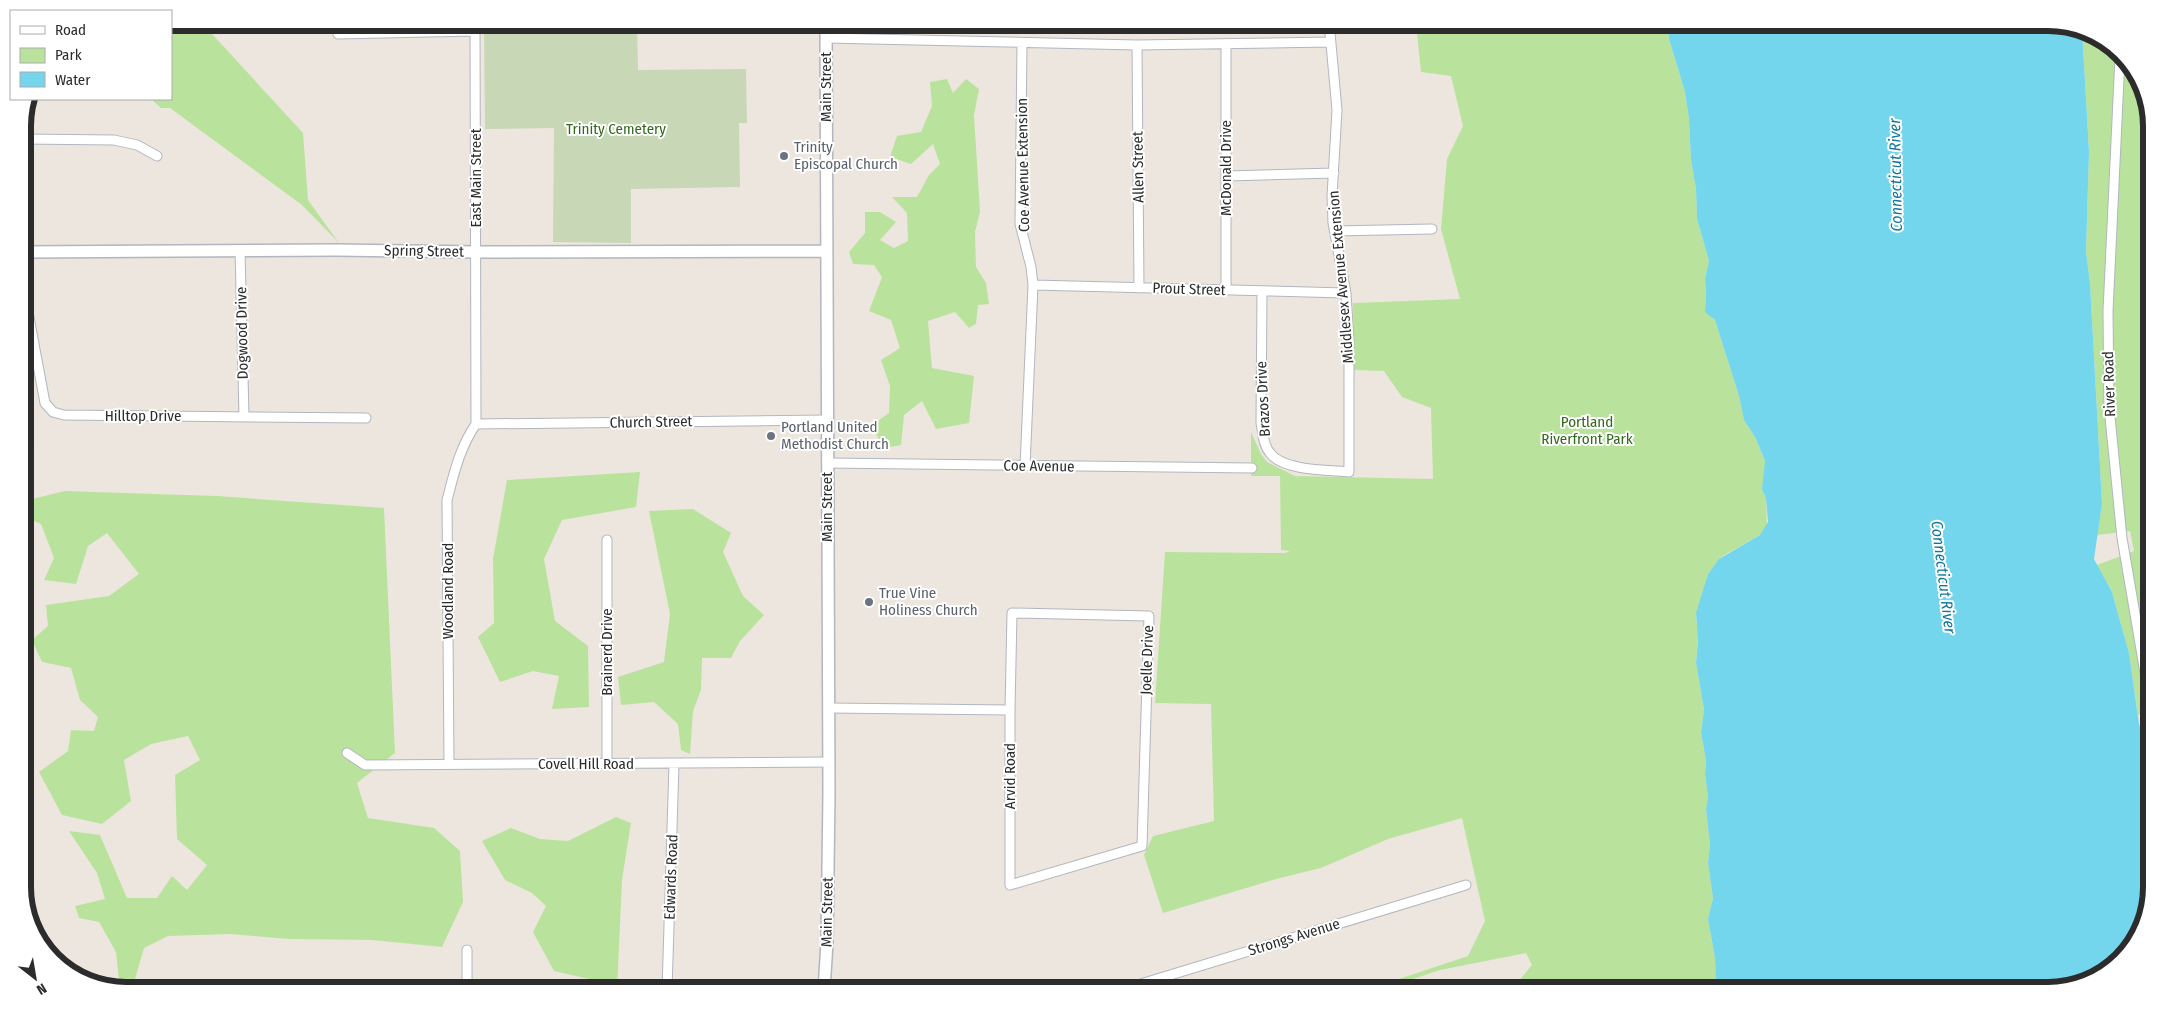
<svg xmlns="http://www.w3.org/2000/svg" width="2174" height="1013" viewBox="0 0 2174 1013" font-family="'Fira Sans Condensed',sans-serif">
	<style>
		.green { fill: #b9e39c }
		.cemetery { fill: #c8d7b6 }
		.water { fill: #74d6ed }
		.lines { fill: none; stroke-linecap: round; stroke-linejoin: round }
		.street-casing { stroke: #b2b6bf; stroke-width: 11 }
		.secondary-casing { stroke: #b2b6bf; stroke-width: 14 }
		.street { stroke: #fff; stroke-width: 9 }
		.secondary { stroke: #fff; stroke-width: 11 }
		.worship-dot { fill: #6b7280; stroke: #fff; stroke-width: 2 }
		.labels { text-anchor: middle; stroke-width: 4; stroke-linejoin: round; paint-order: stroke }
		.street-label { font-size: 15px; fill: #2c2c2c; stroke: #fff }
		.park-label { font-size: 15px; fill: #32691c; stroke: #fff }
		.worship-label { font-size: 15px; fill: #5b616d; stroke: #fff; text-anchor: start }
		.water-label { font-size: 16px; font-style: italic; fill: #10769c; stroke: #fff }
		.rim { fill: none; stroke: #2c2c2c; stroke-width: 6 }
	</style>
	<rect width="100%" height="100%" fill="#ede6de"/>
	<path class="green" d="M171 23H202L303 133 308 200 339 243 302 205 170 108H161L151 99H171Z
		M1416 23H1667L1669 39 1685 92 1689 119 1691 160 1696 189 1697 219 1709 261 1705 279 1706 290 1705 310 1715 320 1739 396 1744 419 1755 437 1766 464 1763 491 1766 499 1767 526 1760 535 1721 557 1708 574 1696 617 1698 637 1696 663 1704 710 1701 732 1706 761 1705 774 1708 797 1706 809 1710 845 1708 863 1713 898 1708 919 1715 958 1716 990H1511L1532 965 1526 953 1440 970 1380 990H1366L1468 956 1485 921 1462 818 1388 839 1321 868 1276 879 1163 913 1144 855 1153 836 1214 821 1211 704 1155 703 1165 552 1285 553 1290 551 1281 550 1280 476H1251V432L1261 454 1267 462 1295 476 1433 479 1431 408 1402 397 1384 371 1354 370 1353 303 1460 299 1441 229 1447 159 1463 126 1451 76 1421 72Z
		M2082 29 2088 31 2134 68 2151 120V712L2138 715 2129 653 2112 592 2097 565 2134 551 2130 531 2097 535 2102 504 2090 283 2086 252 2089 152Z
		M947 79 953 93 966 79 979 89 974 115 980 212 975 232 976 267 986 283 989 304 978 305 976 324 969 328 955 312 928 321 932 368 974 376 969 423 936 429 922 401 904 415 901 445 885 448 871 426 889 413 890 386 881 360 900 348 891 320 869 311 882 277 874 265 853 264 849 252 865 233V212H880L896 222 880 240 894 248 908 241 907 213 892 197H917L929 175 940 164 933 144 911 164 890 157 897 136 921 132 932 106 930 82Z
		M640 472 636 507 562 520 544 559 555 621 588 646 589 707 552 709 559 676 533 671 500 682 478 637 494 623 493 559 507 480Z
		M65 491 216 496 384 508 395 753 357 783 368 818 434 828 460 851 463 902 442 947 372 940 289 939 230 934 168 936 144 948 133 986 120 989 116 952 99 922 79 918 75 906 105 899 97 873 69 831 100 835 127 898H157L172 876 187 890 207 865 177 839 175 775 200 760 188 736 151 744 124 760 131 801 102 824 62 815 39 772 68 751 71 730 94 731 98 717 80 700 71 668 42 662 32 640 48 626 46 605 109 596 139 574 107 533 88 546 76 584 44 580 54 558 41 524 23 516V495L28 500Z
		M693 509 731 533 723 552 743 596 764 615 740 641 731 658H702L701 690 693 711 690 754 681 750 678 724 654 702 621 705 618 677 664 662 670 614 649 511Z
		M616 817 631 823 622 880 617 990H594L593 980 554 971 533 932 546 906 532 893 505 880 482 841 511 828 540 839 568 841Z"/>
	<path class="cemetery" d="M484 23H637L638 70 746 69 747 123H739L740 187 631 189V243L553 242 554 128 485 129Z"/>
	<path class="water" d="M2048 23 2082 29 2089 152 2086 252 2090 283 2102 504 2094 559 2112 592 2129 653 2139 724 2151 769V887L2143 927 2106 973 2048 990H1716L1715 958 1708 919 1713 898 1708 863 1710 845 1706 809 1708 797 1705 774 1706 761 1701 732 1704 710 1696 663 1698 641 1696 613 1708 574 1719 559 1760 535 1768 522 1766 499 1762 489 1765 461 1755 437 1744 420 1739 396 1715 320 1705 312 1706 291 1705 279 1709 261 1697 219 1696 189 1691 160 1689 119 1685 92 1669 39 1667 23Z"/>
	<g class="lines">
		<g class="street-casing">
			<path id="street" d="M338 22V34L475 31
				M475 22 476 424
				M826 38 1137 45 1330 42
				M1022 43 1020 224 1031 267 1033 285 1025 466
				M1137 45 1139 288
				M1226 45V290
				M2120 57 2108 311 2109 407 2122 538 2151 708
				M23 139 114 140 137 145 157 156
				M1226 176 1334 173
				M1335 231 1432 229
				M240 250 244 417
				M23 285 45 403 53 412 64 415 366 418
				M1033 285 1346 293
				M1262 291 1261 423C1263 433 1263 445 1270 453 1283 471 1329 470 1349 472V341L1346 293 1333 223 1332 196 1337 110 1329 22
				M476 424 826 420
				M827 463 1252 468
				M1012 613 1149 616 1142 846 1010 885V710Z
				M829 708 1010 710
				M347 753 365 765 829 762
				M449 764 447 500C454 473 460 447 476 424
				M607 764V540
				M467 950V990
				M667 990 674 764
				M1121 990 1466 885"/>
		</g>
		<g class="secondary-casing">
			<path id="secondary" d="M23 252 336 250 477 252 826 251
				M824 990 827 943 829 793 826 22"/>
		</g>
		<use href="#street" class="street"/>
		<use href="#secondary" class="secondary"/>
	</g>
	<g class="worship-dot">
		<circle cx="784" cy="156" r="5"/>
		<circle cx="771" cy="436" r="5"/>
		<circle cx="869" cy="602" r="5"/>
	</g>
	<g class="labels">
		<g class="street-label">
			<text transform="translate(826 87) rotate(-90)" y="5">Main Street</text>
			<text transform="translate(1023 165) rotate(-91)" y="5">Coe Avenue Extension</text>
			<text transform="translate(1138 167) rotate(-91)" y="5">Allen Street</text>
			<text transform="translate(1226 168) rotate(-90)" y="5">McDonald Drive</text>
			<text transform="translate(476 178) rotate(-90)" y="5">East Main Street</text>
			<text transform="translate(424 251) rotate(1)" y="5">Spring Street</text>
			<text transform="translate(1341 277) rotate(-95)" y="5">Middlesex Avenue Extension</text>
			<text transform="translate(1189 289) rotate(2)" y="5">Prout Street</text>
			<text transform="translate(242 333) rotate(-91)" y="5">Dogwood Drive</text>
			<text transform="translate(2109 384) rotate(-92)" y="5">River Road</text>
			<text transform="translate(1263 399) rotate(-93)" y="5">Brazos Drive</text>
			<text x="143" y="421">Hilltop Drive</text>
			<text transform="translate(651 422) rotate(-1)" y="5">Church Street</text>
			<text transform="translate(1039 466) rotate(1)" y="5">Coe Avenue</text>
			<text transform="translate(827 507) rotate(-90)" y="5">Main Street</text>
			<text transform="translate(448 591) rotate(-90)" y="5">Woodland Road</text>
			<text transform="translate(607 652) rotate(-90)" y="5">Brainerd Drive</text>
			<text transform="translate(1147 660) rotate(-88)" y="5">Joelle Drive</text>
			<text x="586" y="769">Covell Hill Road</text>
			<text transform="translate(1010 776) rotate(-90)" y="5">Arvid Road</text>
			<text transform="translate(671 877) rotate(-88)" y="5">Edwards Road</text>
			<text transform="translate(827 912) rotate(-89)" y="5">Main Street</text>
			<text transform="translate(1294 937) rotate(-17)" y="5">Strongs Avenue</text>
		</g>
		<g class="park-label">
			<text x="616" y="134">Trinity Cemetery</text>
			<text x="1587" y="427">Portland<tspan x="1587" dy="17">Riverfront Park</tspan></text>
		</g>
		<g class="worship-label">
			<text x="794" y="152">Trinity<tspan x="794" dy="17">Episcopal Church</tspan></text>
			<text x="781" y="432">Portland United<tspan x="781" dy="17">Methodist Church</tspan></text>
			<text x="879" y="598">True Vine<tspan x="879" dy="17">Holiness Church</tspan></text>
		</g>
		<g class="water-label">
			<text transform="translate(1895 175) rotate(-91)" y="6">Connecticut River</text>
			<text transform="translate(1944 577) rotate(83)" y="6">Connecticut River</text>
		</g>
	</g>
	<path d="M0 0H2174V1013H0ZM126 31H2048A95 95 0 0 1 2143 126V887A95 95 0 0 1 2048 982H126A95 95 0 0 1 31 887V126A95 95 0 0 1 126 31Z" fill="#fff" fill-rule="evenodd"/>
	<path class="rim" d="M126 31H2048A95 95 0 0 1 2143 126V887A95 95 0 0 1 2048 982H126A95 95 0 0 1 31 887V126A95 95 0 0 1 126 31Z"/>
	<rect x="10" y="10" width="162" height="90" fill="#ffffff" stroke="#ababab"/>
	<rect x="20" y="26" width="25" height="8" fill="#ffffff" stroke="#ababab"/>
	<text x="55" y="35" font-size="15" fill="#2c2c2c">Road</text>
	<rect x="20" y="48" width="25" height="15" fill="#b9e39c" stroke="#ababab"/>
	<text x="55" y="60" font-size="15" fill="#2c2c2c">Park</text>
	<rect x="20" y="72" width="25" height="15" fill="#74d6ed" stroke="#ababab"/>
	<text x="55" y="85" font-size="15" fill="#2c2c2c">Water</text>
	<g transform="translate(35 978) rotate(149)" stroke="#ffffff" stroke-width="4" paint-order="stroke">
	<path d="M0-4L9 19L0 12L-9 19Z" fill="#2c2c2c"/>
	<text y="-8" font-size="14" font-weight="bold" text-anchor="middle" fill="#2c2c2c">N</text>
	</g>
</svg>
